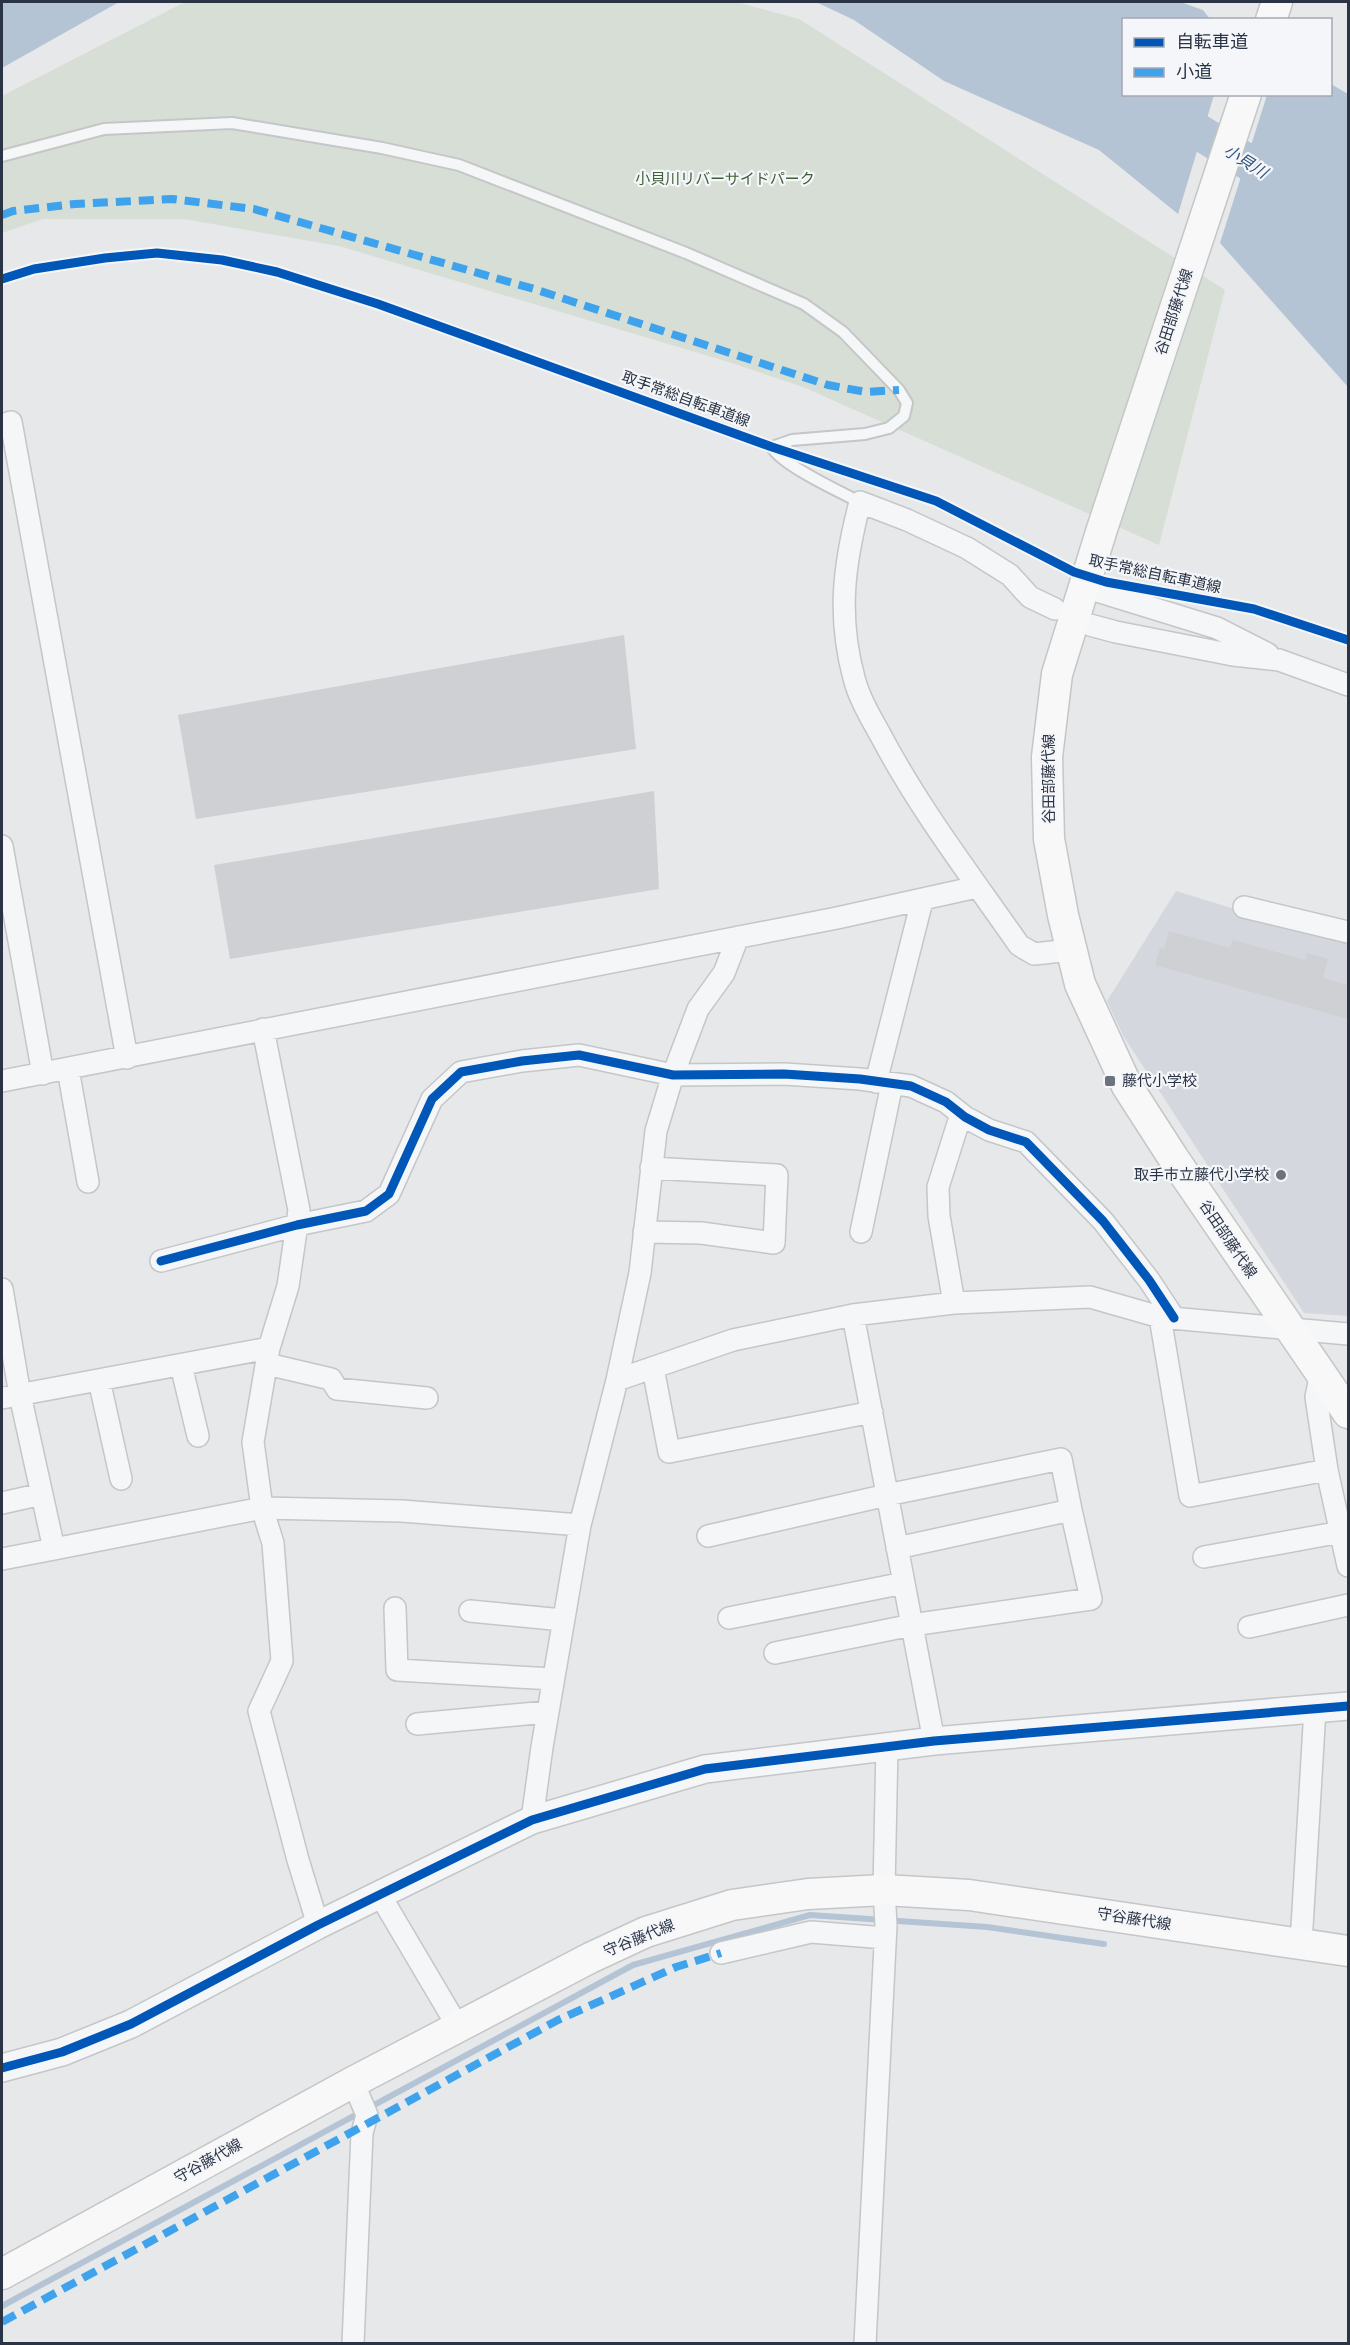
<svg xmlns="http://www.w3.org/2000/svg" width="1350" height="2345" viewBox="0 0 1350 2345" font-family="'Fira Sans Condensed','Noto Sans JP',sans-serif">
	<style>
		.built { fill: #d4d7dd }
		.green { fill: #d6ded6 }
		.water { fill: #b4c4d5 }
		.lines { fill: none; stroke-linecap: round; stroke-linejoin: round }
		.stream { stroke: #b4c4d5; stroke-width: 6 }
		.river { stroke: #b4c4d5; stroke-width: 36 }
		.building { fill: #ced0d3 }
		.service-casing { stroke: #c4c6c8; stroke-width: 14 }
		.minor-casing { stroke: #c4c6c8; stroke-width: 24 }
		.tertiary-casing { stroke: #c4c6c8; stroke-width: 30 }
		.secondary-casing { stroke: #c4c6c8; stroke-width: 33 }
		.service { stroke: #f5f6f7; stroke-width: 10 }
		.minor { stroke: #f5f6f7; stroke-width: 21 }
		.tertiary { stroke: #f5f6f7; stroke-width: 27 }
		.secondary { stroke: #f8f8f8; stroke-width: 30 }
		.quiet { stroke: #3ea3ec; stroke-width: 8; stroke-dasharray: 15 8; stroke-linecap: butt }
		.cycleway-casing { stroke: #f4f6f9; stroke-width: 13 }
		.cycleway { stroke: #0057b8; stroke-width: 9 }
		.poi-dot { fill: #6c737f; stroke: #f4f6f9; stroke-width: 2 }
		.labels { text-anchor: middle; stroke-width: 4.5; stroke-linejoin: round; paint-order: stroke }
		.park-label { font-size: 15px; fill: #3f6138; stroke: #f4f6f9 }
		.street-label { font-size: 15px; fill: #2b3445; stroke: #f4f6f9 }
		.poi-label { font-size: 15px; fill: #2b3445; stroke: #f4f6f9; text-anchor: start }
		.water-label { font-size: 16px; font-style: italic; fill: #34527a; stroke: #f4f6f9 }
	</style>
	<rect width="100%" height="100%" fill="#e6e8ea"/>
	<path class="built" d="M1176 891 1348 944V1316L1304 1313 1124 1037 1107 1001Z"/>
	<path class="green" d="M185 2H736L799 19 1225 290 1159 545 803 387 732 363 339 246 184 219H43L2 233V96Z"/>
	<path class="water" d="M2 2H119L2 68Z
		M816 2H1180L1203 10 1210 19 1124 20V94L1214 95 1178 214 1099 150 944 81 854 20Z
		M1331 84 1348 94V387L1220 243 1267 95 1330 94Z"/>
	<g class="lines">
		<path class="stream" d="M2 2306 633 1965 810 1915 987 1927 1104 1944"/>
		<path class="river" d="M1137 94 1329 212 1348 235"/>
	</g>
	<path class="building" d="M624 635 636 749 196 819 178 715Z
		M654 791 659 889 230 959 214 865Z
		M1169 931 1230 948 1233 940 1305 960 1307 953 1328 959 1323 978 1348 985V1019L1155 965 1160 948 1164 949Z"/>
	<g class="lines">
		<g class="service-casing">
			<path id="service" d="M2 156 104 129 232 123 382 148 459 165 686 253 804 304 843 332 899 390 907 403 904 416 889 428 865 434 792 440 772 447C780 464 840 492 860 502"/>
		</g>
		<g class="minor-casing">
			<path id="minor" d="M2 425 11 422 127 1058
				M1084 585 1097 591 1217 628 1268 654
				M1055 609 1030 597 1010 575 967 548 907 520 860 502C844 564 837 615 854 678 859 698 871 718 881 736 920 810 971 876 1019 945L1034 954 1071 950
				M1090 625 1116 632 1233 655 1279 660 1348 685
				M2 846 43 1074
				M1244 907 1348 932
				M263 1029 299 1210 288 1286 269 1348 253 1442 262 1508 273 1543 282 1661 259 1711 298 1860 318 1925
				M68 1069 88 1182
				M2 1081 837 918 977 887
				M876 1082 922 901
				M644 1232 701 1233 774 1243 777 1175 651 1168
				M861 1232 892 1084
				M161 1261 297 1225 366 1211 389 1194 432 1099 461 1072 522 1061 579 1055 673 1075 784 1074 860 1079 911 1086 946 1102 965 1117 989 1130 1026 1142 1103 1221 1149 1280 1174 1318
				M2 1289 20 1395 54 1549 262 1508 402 1511 580 1525
				M954 1303 939 1216 938 1187 961 1114
				M853 1315 934 1741
				M1160 1317 1190 1496 1327 1470
				M267 1364 331 1379 337 1389 427 1398
				M181 1365 198 1436
				M653 1368 669 1452 872 1412
				M1321 1373 1316 1397 1327 1470 1348 1566
				M99 1380 121 1479
				M617 1380 733 1340 853 1315 954 1303 1090 1297 1160 1317 1348 1334
				M2 1398 269 1348
				M2 1503 42 1494
				M708 1536 887 1495 1061 1459 1071 1510 897 1548
				M1204 1557 1341 1532
				M2 1559 54 1549
				M395 1608 397 1670 553 1679
				M470 1611 563 1620
				M729 1618 904 1583
				M1249 1627 1348 1605
				M775 1653 912 1625 1091 1599 1071 1510
				M417 1724 547 1712
				M532 1820 542 1747 580 1525 617 1380 640 1273 656 1131 673 1075 698 1009 724 973 738 937
				M380 1895 458 2027
				M1301 1944 1315 1709
				M721 1953 811 1932 885 1938
				M353 2082 367 2115 362 2133 353 2344
				M865 2344 886 1925 884 1890 887 1746"/>
		</g>
		<g class="tertiary-casing">
			<path id="tertiary" d="M2 2068 62 2052 131 2024 318 1925 532 1820 705 1769 934 1741 1348 1706"/>
		</g>
		<g class="secondary-casing">
			<path id="secondary" d="M1271 20 1277 2
				M1246 94 1102 529 1057 674 1047 757 1049 839 1063 915 1080 984 1127 1086 1174 1159 1348 1413
				M2 2274 353 2082 590 1958 646 1932 732 1905 808 1894 884 1890 969 1895 1348 1951"/>
		</g>
		<use href="#service" class="service"/>
		<use href="#minor" class="minor"/>
		<use href="#tertiary" class="tertiary"/>
		<use href="#secondary" class="secondary"/>
		<path class="quiet" d="M2 215 13 211 75 204 172 199 254 209 534 289 828 385 866 392 899 390
			M2 2322 558 2020 676 1967 721 1953"/>
		<g class="cycleway-casing">
			<path id="cycleway" d="M2 279 34 269 105 258 157 253 222 260 277 272 378 304 772 447 936 501 1074 572 1106 582 1254 609 1348 640
				M161 1261 297 1225 366 1211 389 1194 432 1099 461 1072 522 1061 579 1055 673 1075 784 1074 860 1079 911 1086 946 1102 965 1117 989 1130 1026 1142 1103 1221 1149 1280 1174 1318
				M2 2068 62 2052 131 2024 318 1925 532 1820 705 1769 934 1741 1348 1706"/>
		</g>
		<use href="#cycleway" class="cycleway"/>
	</g>
	<g class="poi-dot">
		<rect x="1104" y="1075" width="12" height="12" rx="3"/>
		<circle cx="1281" cy="1175" r="6"/>
	</g>
	<g class="labels">
		<g class="park-label">
			<text x="725" y="184">小貝川リバーサイドパーク</text>
		</g>
		<g class="street-label">
			<text transform="translate(1174 312) rotate(-72)" y="5">谷田部藤代線</text>
			<text transform="translate(686 399) rotate(20)" y="5">取手常総自転車道線</text>
			<text transform="translate(1155 574) rotate(12)" y="5">取手常総自転車道線</text>
			<text transform="translate(1049 779) rotate(-90)" y="5">谷田部藤代線</text>
			<text transform="translate(1228 1239) rotate(56)" y="5">谷田部藤代線</text>
			<text transform="translate(1134 1919) rotate(9)" y="5">守谷藤代線</text>
			<text transform="translate(639 1938) rotate(-22)" y="5">守谷藤代線</text>
			<text transform="translate(208 2161) rotate(-29)" y="5">守谷藤代線</text>
		</g>
		<g class="poi-label">
			<text x="1122" y="1086">藤代小学校</text>
			<text x="1269" y="1180" text-anchor="end">取手市立藤代小学校</text>
		</g>
		<g class="water-label">
			<text transform="translate(1246 161) rotate(32)" y="6">小貝川</text>
		</g>
	</g>
	<rect width="1350" height="2345" fill="none" stroke="#2b3445" stroke-width="6"/>
	<rect x="1122" y="18" width="210" height="78" fill="#f4f6f9" stroke="#a4a8b1" stroke-width="1.5"/>
	<rect x="1134" y="38" width="30" height="9" fill="#0057b8" stroke="#a4a8b1" stroke-width="1.5"/>
	<text x="1176" y="48" font-size="18" fill="#2b3445">自転車道</text>
	<rect x="1134" y="68" width="30" height="9" fill="#3ea3ec" stroke="#a4a8b1" stroke-width="1.5"/>
	<text x="1176" y="78" font-size="18" fill="#2b3445">小道</text>
</svg>
